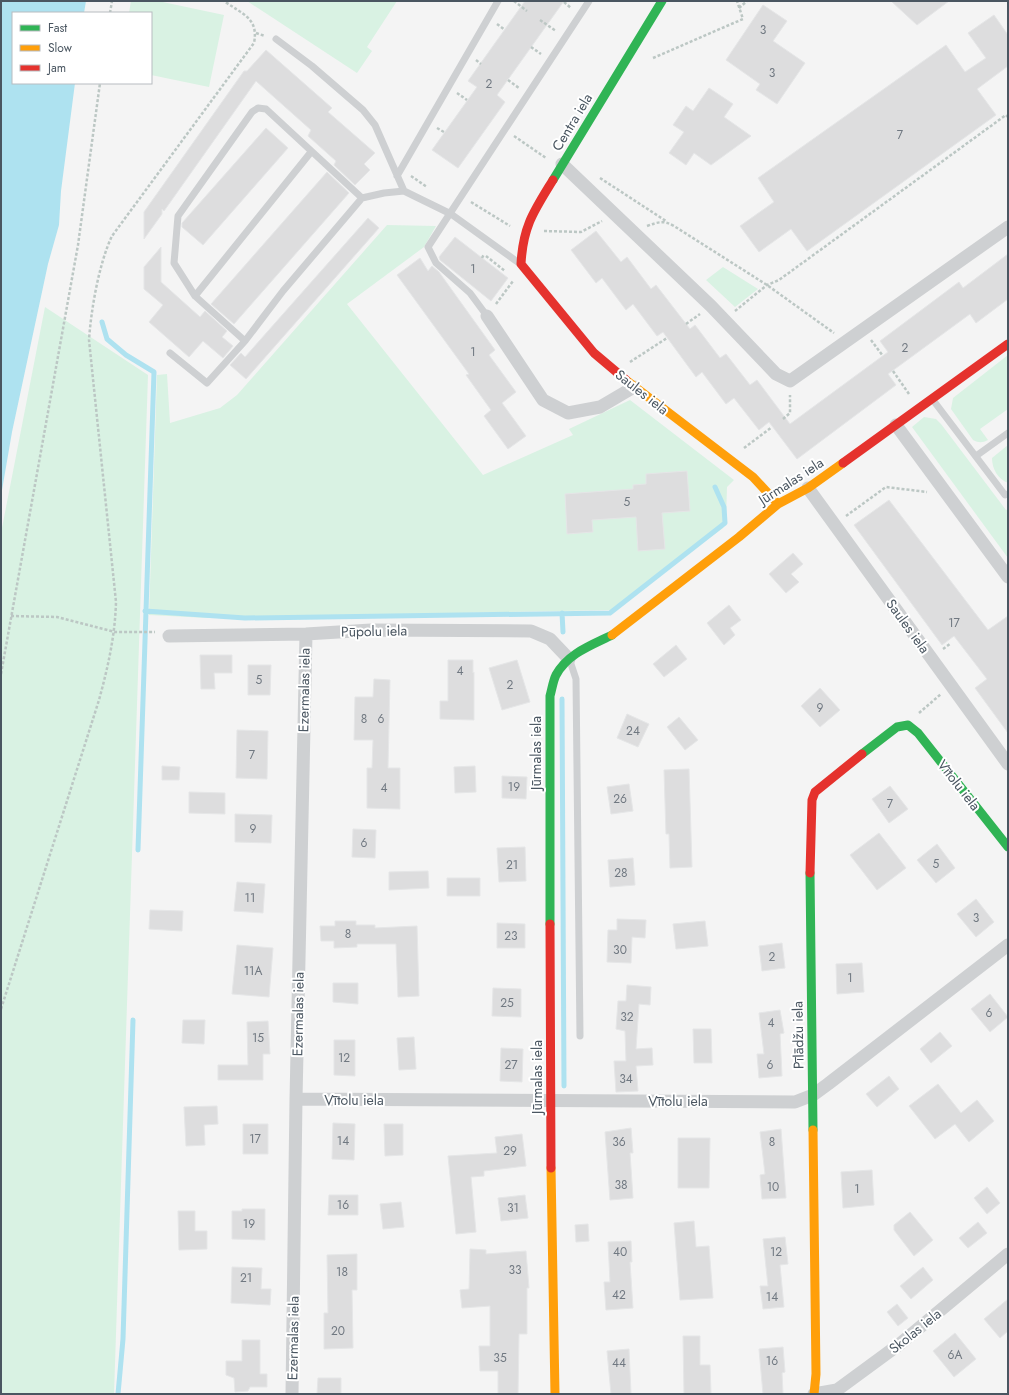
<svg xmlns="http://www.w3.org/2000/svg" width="1009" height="1395" viewBox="0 0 1009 1395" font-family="Jost,sans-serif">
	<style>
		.green { fill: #d9f2e3 }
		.water { fill: #aee2f0 }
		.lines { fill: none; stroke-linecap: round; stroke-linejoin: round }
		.stream { stroke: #aee2f0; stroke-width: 5 }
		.building { fill: #ddddde; stroke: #e5e6e7 }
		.path { stroke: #bcc7c4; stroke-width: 2.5; stroke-dasharray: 3 2; stroke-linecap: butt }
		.lane { stroke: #ced0d2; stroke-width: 7 }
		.street { stroke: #ced0d2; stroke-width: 13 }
		.fast { stroke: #30b455; stroke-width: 9 }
		.slow { stroke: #ff9f0a; stroke-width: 9 }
		.jam { stroke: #e5322d; stroke-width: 9 }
		.labels { text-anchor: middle; stroke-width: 4; stroke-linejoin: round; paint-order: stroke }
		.number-label { font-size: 12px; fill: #707881 }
		.street-label { font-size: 14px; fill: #4a5661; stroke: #fff }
	</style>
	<rect width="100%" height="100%" fill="#f4f4f4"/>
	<path class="green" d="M131 1H158L224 15 209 87 151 75V13H129Z
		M247 1H397L367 47 372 51 357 73Z
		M387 225 436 226 424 247 347 304 483 475 573 435 569 429 630 400 734 480 727 487 726 519 723 528 611 610 208 618 149 615 157 375 167 374 170 423 220 408 237 395Z
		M723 267 758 289 735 307 706 280Z
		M45 307 148 375 114 1394H1V533Z
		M1008 355V409L980 429 988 440C982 443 979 443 973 440L951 409 953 398Z
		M924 417 936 419 941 424 1006 510 1008 509V558L912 427Z
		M1008 445V483C998 479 992 469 992 458Z"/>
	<path class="water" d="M1 1H86L84 13H13V83H75L61 191 59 225 48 264 12 432 1 496Z"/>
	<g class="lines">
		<path class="stream" d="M102 322 107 339 126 355 154 372 138 850
			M145 611 245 618 610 613 725 523 724 507 715 487
			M562 613 563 632
			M562 699 564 1086
			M118 1394 123 1339 133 1020"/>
	</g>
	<path class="building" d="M525 1H564L497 95 505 102 458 168 432 150 477 87 468 81Z
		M891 1H949L917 25Z
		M763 5 787 21 773 41 805 63 777 104 756 90 760 84 726 60Z
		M994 15 1008 35V66L977 89 996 115 807 251 791 229 759 252 740 226 774 202 758 178 946 45 965 72 986 58 968 33Z
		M266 50 332 108 328 112 375 153 364 164 370 170 355 185 334 165 336 161 308 136 311 130 256 81 164 211 162 209V214L144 239V212L244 71H247Z
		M709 88 733 104 724 117 751 136 711 165 694 153 686 165 669 153 684 132 673 125 686 106 693 111Z
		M266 128 288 148 203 245 182 227V223Z
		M327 172 349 193 234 324 211 304Z
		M368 218 379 228 246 379 230 365 241 353 245 357Z
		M596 231 621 262 627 257 651 289 656 285 690 329 695 325 720 358 726 354 750 385 757 380 790 424 888 352 880 341 959 282 963 288 1008 254V299L976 323 970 314 888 374 896 385 797 459 769 422 759 430 734 398 726 404 702 372 696 377 663 332 657 336 633 304 626 310 602 278 596 283 571 250Z
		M455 237 508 278 491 301 440 260 439 257Z
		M161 247V282L200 317 205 311 227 331 222 337 233 346 223 358 203 341 189 357 149 322 163 305 144 289V267Z
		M420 258 428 271 432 266 439 272 495 350 489 355 516 392 502 403 526 436 508 449 484 416 491 410 466 375 469 374 397 275Z
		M687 471 690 511 662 513 665 549 638 551 636 517 592 520 593 532 567 534 565 494 633 489V485L646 484V474Z
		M889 500 988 630 1008 616V733L975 688 987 679 954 636 942 645 854 525Z
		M793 553 803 564 791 574 799 582 786 593 769 574Z
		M729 605 741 620 730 628 735 635 724 645 707 623Z
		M676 645 687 659 664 677 653 664Z
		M200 655H232V673H214L215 689H201Z
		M448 660H473V673L474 672V720L440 719V701H448Z
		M517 660 530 702 502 710 489 668Z
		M248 665H271L270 695H248Z
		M374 679 390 680 388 768H400V809L367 808V768H372L373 740H354L355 697H373Z
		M820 688 840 710 820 727 801 706Z
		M627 714 649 724 638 747 617 738Z
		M679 717 698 740 685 750 667 727Z
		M237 730 268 731 267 779 236 778Z
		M162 766 180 767 179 780H162Z
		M475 766 476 792 455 793 454 767Z
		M689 769 692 867 670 868 669 834H666L664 770Z
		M502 776 527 777 526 799 502 798Z
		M629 784 633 811 611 814 607 787Z
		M890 786 908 809 889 823 872 799Z
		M189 792 225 793V814L189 813Z
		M235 814 272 815 271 843 235 842Z
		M353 829 376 830 375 858 352 857Z
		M879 833 906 868 877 890 850 855Z
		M937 844 955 868 936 883 917 860Z
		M525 847 526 881 499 882 497 848Z
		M633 858 635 885 610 887 608 860Z
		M428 871 429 888 389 890V872Z
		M447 878H480V896H447Z
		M237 882 265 884 263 913 234 911Z
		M976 899 994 922 976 937 957 914Z
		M150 910 183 911 182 931 149 929Z
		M617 919 646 920 645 938 632 937 631 963 607 962 608 930H617Z
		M335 921H356V925H375V928L417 926 419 996 398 997 396 944H357V947L334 948V941H321L320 926H335Z
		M705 921 708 946 676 949 673 924Z
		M497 923 525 924V948H497Z
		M782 943 785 968 762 971 759 946Z
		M237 945 273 948 269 997 232 994Z
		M862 963 864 992 837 994 836 964Z
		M333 983H358V1004L333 1002Z
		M627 985 651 987 650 1005 639 1004 636 1049 652 1048 653 1065 636 1066 638 1091 616 1092 614 1061H626L625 1031 616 1029 618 1001H626Z
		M493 988 521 989V1017L492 1016Z
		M990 994 1008 1017 990 1032 971 1009Z
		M780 1010 784 1033 780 1034 782 1076 759 1078 757 1054H764L759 1013Z
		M183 1020H205L204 1044 182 1043Z
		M268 1021 270 1054H263V1080H218V1065H248L247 1022Z
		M693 1029H711L712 1063H694Z
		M940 1032 952 1046 931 1063 920 1049Z
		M414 1037 416 1069 399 1070 397 1038Z
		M334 1040H355V1076L334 1075Z
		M501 1048 523 1049 522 1082 500 1081Z
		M889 1076 899 1089 877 1107 866 1094Z
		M938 1084 961 1113 977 1100 994 1121 969 1142 955 1124 935 1139 909 1106Z
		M217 1106 218 1124 204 1125 205 1145 186 1146 184 1107Z
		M333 1123 355 1124 354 1160 332 1159Z
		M243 1124H268V1154H243Z
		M384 1124H403V1155L385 1156Z
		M631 1128 633 1153H630L633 1198 610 1200 605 1132Z
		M781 1129 786 1198 762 1199 760 1175 765 1174 760 1132Z
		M522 1134 526 1166 484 1171V1176L471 1177 476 1232 456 1234 448 1156 497 1153 495 1137Z
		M678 1138H710L709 1188H678Z
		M872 1170 874 1205 843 1208 841 1172Z
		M987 1187 1000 1203 987 1214 974 1198Z
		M329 1195H358V1215H328Z
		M525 1195 528 1218 501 1221 498 1198Z
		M401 1202 404 1227 383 1229 380 1204Z
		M242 1209H265V1240L232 1239V1211H242Z
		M178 1211H195V1231H207V1249L179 1250Z
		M910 1212 933 1240 914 1256 894 1230V1225Z
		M694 1221 696 1247 709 1246 713 1298 680 1300 674 1223Z
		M978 1222 987 1233 968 1248 959 1238Z
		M588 1224 589 1241 576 1242 575 1225Z
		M785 1237 788 1264 780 1265 784 1307 763 1309 760 1286H768L763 1239Z
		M631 1241 632 1262H630L633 1308 606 1310 604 1282H610L608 1242Z
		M470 1249 486 1250V1254L526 1251 529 1288H527V1334H519L518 1394H498V1371H480L479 1346H490V1306L462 1308 460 1290 469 1289Z
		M357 1254V1290H352L353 1348 324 1349V1313H328L327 1255Z
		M232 1267 262 1268 261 1289H271L270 1305 231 1303Z
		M923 1267 933 1280 911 1299 900 1286Z
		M1008 1299V1331L1000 1338 984 1319Z
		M897 1304 908 1318 898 1326 887 1312Z
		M955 1333 976 1359 954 1377 933 1351Z
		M683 1336H700V1365H710L711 1394H684Z
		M242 1340H260V1374H267V1387H250L248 1391 235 1392 234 1378 226 1375V1361H242Z
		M783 1347 785 1372 782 1373 783 1394H763L759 1349Z
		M629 1349 631 1394H611L607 1351Z
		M318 1378H341V1394H317Z"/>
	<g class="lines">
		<path class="path" d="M514 1 527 11
			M160 2V1
			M564 2 571 8
			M739 8 747 1
			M110 13 112 1
			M540 20 556 31
			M497 24 505 30
			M256 33 265 36
			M531 47 541 54
			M653 58 743 19 737 1
			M476 60 481 64
			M508 80 519 88
			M457 93 467 100
			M437 128 444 132
			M514 136 546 158
			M411 176 427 187
			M600 178 666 221
			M471 202 510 226
			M647 226C658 222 664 220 674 226L767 285 834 333
			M544 231 581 232 602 221
			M486 256 505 271
			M482 258 484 254
			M496 304 513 281
			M735 311 767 285 779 280 1006 115 1008 117
			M686 324 700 314
			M871 340 883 356
			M630 362 667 338
			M893 371 909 394
			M783 419 790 413V395
			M744 448 772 427
			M846 516 886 487 927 492
			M11 616 57 617 115 632H155
			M943 649 950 644
			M1 674 78 245 100 83
			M919 713 941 694
			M1 1009 99 700C108 667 115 636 116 602L89 340C91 310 99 263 112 236L254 43C259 18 242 14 224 1"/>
		<path class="lane" d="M276 39 312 66 363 110 375 125 404 191
			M397 176 498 1
			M195 296 311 152
			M487 316 470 293 436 263 428 247 589 1
			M245 341 195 296 174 263 178 216 252 112 258 108 266 109 362 198
			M170 353 207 383 245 341 283 291 362 198 384 193 404 191 451 214 519 263
			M933 400 1005 495 1008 494
			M976 456 1008 433
			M570 661 576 679 580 1036"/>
		<path class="street" d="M562 164 711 306 776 374 790 381 1008 227
			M487 316 543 400 568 413 600 407 634 387
			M896 425 1008 577
			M808 488 1008 764
			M169 636 306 634 371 630 531 631 550 639 569 659
			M296 1099 795 1102 813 1095 828 1084 1008 945
			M292 1394 296 1099 306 634
			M814 1394 837 1390 901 1343 1008 1254"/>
		<path class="fast" d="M553 180 662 1
			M862 754 897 727 908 725 918 733 1008 847
			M810 873 813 1130
			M550 924V696C552 689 553 681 556 675 568 653 592 645 612 635"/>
		<path class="slow" d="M626 380 753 477 778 504
			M612 635 739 537 778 504 808 488 843 463
			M813 1130 816 1374 814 1394
			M551 1168 555 1394"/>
		<path class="jam" d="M553 180C534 211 523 226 521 264L594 353 626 380
			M843 463 1008 344
			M810 873 812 800 815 792 862 754
			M550 924 551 1168"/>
	</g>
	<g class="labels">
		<g class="number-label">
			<text x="763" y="34">3</text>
			<text x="772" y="77">3</text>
			<text x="489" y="88">2</text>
			<text x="900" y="139">7</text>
			<text x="473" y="273">1</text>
			<text x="905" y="352">2</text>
			<text x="473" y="356">1</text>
			<text x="627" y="506">5</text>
			<text x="954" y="627">17</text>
			<text x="460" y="675">4</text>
			<text x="259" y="684">5</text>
			<text x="510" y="689">2</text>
			<text x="820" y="712">9</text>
			<text x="364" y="723">8</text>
			<text x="381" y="723">6</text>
			<text x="633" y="735">24</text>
			<text x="252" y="759">7</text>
			<text x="514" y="791">19</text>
			<text x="384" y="792">4</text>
			<text x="620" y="803">26</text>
			<text x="890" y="808">7</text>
			<text x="253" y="833">9</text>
			<text x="364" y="847">6</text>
			<text x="936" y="868">5</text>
			<text x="512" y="869">21</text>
			<text x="621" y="877">28</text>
			<text x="250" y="902">11</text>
			<text x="976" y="922">3</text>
			<text x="348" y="938">8</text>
			<text x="511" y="940">23</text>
			<text x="620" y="954">30</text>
			<text x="772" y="961">2</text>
			<text x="253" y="975">11A</text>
			<text x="850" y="982">1</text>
			<text x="507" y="1007">25</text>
			<text x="989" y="1017">6</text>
			<text x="627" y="1021">32</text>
			<text x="771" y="1027">4</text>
			<text x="258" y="1042">15</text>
			<text x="344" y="1062">12</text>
			<text x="511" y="1069">27</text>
			<text x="770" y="1069">6</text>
			<text x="626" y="1083">34</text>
			<text x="255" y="1143">17</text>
			<text x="343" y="1145">14</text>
			<text x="619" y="1146">36</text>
			<text x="772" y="1146">8</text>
			<text x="510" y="1155">29</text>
			<text x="621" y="1189">38</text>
			<text x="773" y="1191">10</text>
			<text x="857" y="1193">1</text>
			<text x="343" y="1209">16</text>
			<text x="513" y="1212">31</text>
			<text x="249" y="1228">19</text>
			<text x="620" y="1256">40</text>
			<text x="776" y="1256">12</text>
			<text x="515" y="1274">33</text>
			<text x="342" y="1276">18</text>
			<text x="246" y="1282">21</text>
			<text x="619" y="1299">42</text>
			<text x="772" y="1301">14</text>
			<text x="338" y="1335">20</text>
			<text x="955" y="1359">6A</text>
			<text x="500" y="1362">35</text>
			<text x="772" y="1365">16</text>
			<text x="619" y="1367">44</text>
		</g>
		<g class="street-label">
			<text transform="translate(572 122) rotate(-59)" y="5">Centra iela</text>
			<text transform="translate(642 392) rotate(38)" y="5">Saules iela</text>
			<text transform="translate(791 481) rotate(-33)" y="5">Jūrmalas iela</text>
			<text transform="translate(908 626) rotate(54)" y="5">Saules iela</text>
			<text transform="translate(374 631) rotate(-1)" y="5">Pūpolu iela</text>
			<text transform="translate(304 690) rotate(-89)" y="5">Ezermalas iela</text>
			<text transform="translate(536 753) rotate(-90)" y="5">Jūrmalas iela</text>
			<text transform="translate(959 785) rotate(52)" y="5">Vītolu iela</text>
			<text transform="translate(298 1014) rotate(-89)" y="5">Ezermalas iela</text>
			<text transform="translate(798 1035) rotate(-91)" y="5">Pīlādžu iela</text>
			<text transform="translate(537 1077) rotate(-90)" y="5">Jūrmalas iela</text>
			<text x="354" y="1105">Vītolu iela</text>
			<text x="678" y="1106">Vītolu iela</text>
			<text transform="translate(915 1331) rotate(-39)" y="5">Skolas iela</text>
			<text transform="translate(293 1338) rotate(-89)" y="5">Ezermalas iela</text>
		</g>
	</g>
	<rect width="1009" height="1395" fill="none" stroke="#4a5661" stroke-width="4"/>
	<rect x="12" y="12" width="140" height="72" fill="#ffffff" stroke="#b7bbc0"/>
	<rect x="20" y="25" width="20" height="6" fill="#30b455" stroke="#b7bbc0"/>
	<text x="48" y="32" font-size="12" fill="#4a5661">Fast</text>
	<rect x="20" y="45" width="20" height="6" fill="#ff9f0a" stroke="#b7bbc0"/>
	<text x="48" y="52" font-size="12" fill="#4a5661">Slow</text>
	<rect x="20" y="65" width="20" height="6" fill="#e5322d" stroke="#b7bbc0"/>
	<text x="48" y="72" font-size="12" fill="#4a5661">Jam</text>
</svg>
